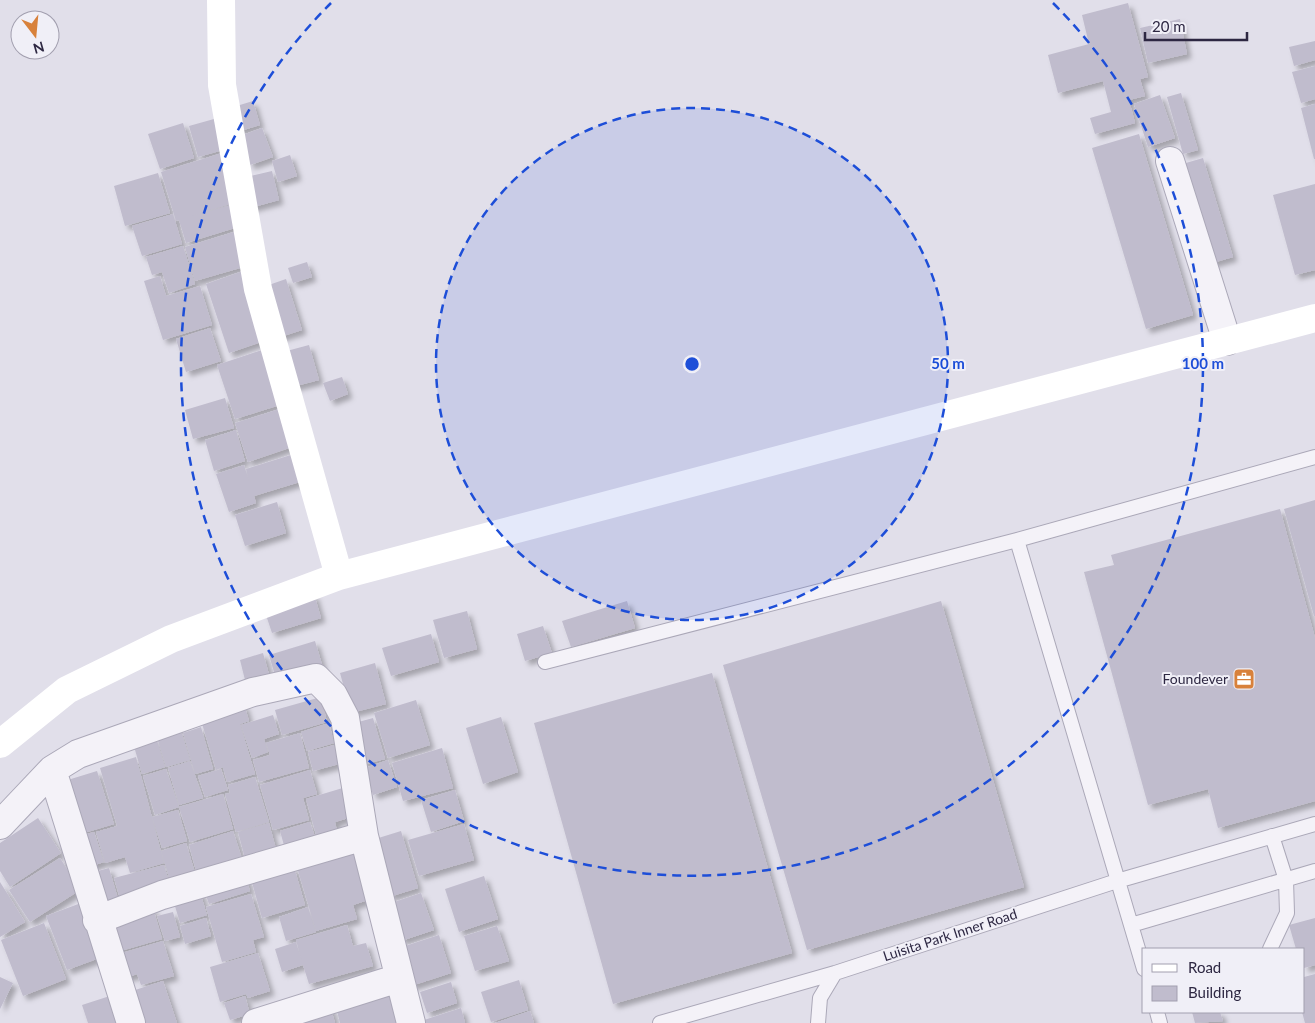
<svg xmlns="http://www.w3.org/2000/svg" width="1315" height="1023" viewBox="0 0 1315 1023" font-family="Lato,sans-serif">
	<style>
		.building { fill: #c0bccd; filter: url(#shadow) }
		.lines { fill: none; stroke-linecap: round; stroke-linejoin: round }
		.lane-casing { stroke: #aba8b8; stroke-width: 16 }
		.street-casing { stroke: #aba8b8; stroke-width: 30 }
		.lane { stroke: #f4f2f8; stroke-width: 14 }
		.street { stroke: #f4f2f8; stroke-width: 28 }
		.secondary { stroke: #fff; stroke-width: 28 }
		.ring { fill: none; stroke: #1d4ed8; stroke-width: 2.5; stroke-dasharray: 9 6 }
		.labels { text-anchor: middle; stroke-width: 4; stroke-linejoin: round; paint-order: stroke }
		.poi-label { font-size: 14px; fill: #2d2742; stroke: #f0eff7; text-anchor: end }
		.street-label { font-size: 14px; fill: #2d2742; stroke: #f0eff7 }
		.centre { fill: #1d4ed8; stroke: #f0eff7; stroke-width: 2.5 }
		.ring-label { font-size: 15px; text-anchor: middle; font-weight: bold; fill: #1d4ed8; stroke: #f0eff7; stroke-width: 4; stroke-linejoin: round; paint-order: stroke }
	</style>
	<defs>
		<filter id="shadow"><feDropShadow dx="4.5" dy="4.5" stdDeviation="2.5" flood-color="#0004"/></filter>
	</defs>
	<rect width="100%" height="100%" fill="#e1dfea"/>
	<path class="building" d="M1128 3 1148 77 1140 79 1145 96 1129 100 1135 123 1095 134 1090 118 1111 112 1103 81 1058 93 1048 55 1089 44 1082 15Z
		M1180 19 1187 54 1148 63 1140 28Z
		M1315 41V60L1294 66 1289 47Z
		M1315 66V99L1301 103 1292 72Z
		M1181 93 1198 150 1183 154 1167 97Z
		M1160 95 1175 138 1148 147 1134 104Z
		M253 101 260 125 237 132 230 108Z
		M1315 104V159H1314L1301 108Z
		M214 119 223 150 198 157 189 126Z
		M183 123 194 158 160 169 148 134Z
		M262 128 273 157 250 165 240 136Z
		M1139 134 1193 315 1146 329 1092 148Z
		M222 153 237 202 191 216 231 205 238 227 186 243 179 220 176 221 161 172Z
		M290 155 297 176 278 182 272 161Z
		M1203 158 1233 257 1209 264 1179 165Z
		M272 171 279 200 250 208 242 178Z
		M158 173 170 213 125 226 114 186Z
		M1315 184V270L1295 275 1273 195Z
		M173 214 182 244 142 256 132 226Z
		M237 231 247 266 195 281 185 247Z
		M183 246 195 284 169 293 162 272 152 275 146 257Z
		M307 262 312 277 293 283 288 268Z
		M243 271 267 340 229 353 206 284Z
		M160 276 166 296 200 286 212 325 163 340 144 281Z
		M286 279 302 330 277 338 263 287Z
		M210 328 221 361 186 372 176 339Z
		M309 345 319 380 292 387 283 352Z
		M265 349 283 404 235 419 217 365Z
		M342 377 348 394 330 401 323 383Z
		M225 398 234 428 193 439 185 410Z
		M283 408 295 446 248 462 235 423Z
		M236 430 245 461 214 471 205 440Z
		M294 454 303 481 254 496 256 503 229 512 216 474 244 465 249 481 246 469Z
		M1315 500V616H1314L1284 509Z
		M277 502 286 533 245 546 235 515Z
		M1280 509 1315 638V801L1218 828 1208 789 1148 805 1084 572 1114 565 1111 555Z
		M314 594 321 618 272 633 264 609Z
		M627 601 635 628 571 647 562 621Z
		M941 601 1024 887 807 950 723 665Z
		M467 611 477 649 444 658 433 620Z
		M543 626 552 653 525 661 517 634Z
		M431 634 439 662 391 676 382 648Z
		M315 641 323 668 277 682 269 655Z
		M263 653 270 678 246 684 240 660Z
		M375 663 386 704 351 713 340 673Z
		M712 673 792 953 613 1004 534 723Z
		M321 697 327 722 282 735 275 710Z
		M416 700 430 745 388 758 374 713Z
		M244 704 249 721 240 724 255 774 227 782 223 767 216 770 200 717Z
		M273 715 279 734 264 739 268 752 252 758 241 725Z
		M501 717 518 772 483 784 466 728Z
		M373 718 385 759 362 765 351 724Z
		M329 723 334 743 307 751 301 732Z
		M180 727 190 760 166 767 156 734Z
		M201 727 213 769 195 774 183 733Z
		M300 733 309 768 259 782 253 760 270 755 266 743Z
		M156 737 165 767 142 774 133 743Z
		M334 745 339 764 313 771 308 752Z
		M442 748 453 788 403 801 392 763Z
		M136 757 164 863 130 873 125 857 105 863 96 832 117 826 100 768Z
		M388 760 397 787 373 795 365 768Z
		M190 761 203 798 179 805 168 768Z
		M166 769 179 807 155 815 143 776Z
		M221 769 228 790 205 797 198 776Z
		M310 770 317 794 303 798 309 820 273 830 260 785Z
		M97 771 114 824 74 836 58 783Z
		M255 777 269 822 236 832 225 794 230 793 228 785Z
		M346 787 355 816 335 822 337 831 317 838 306 799Z
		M455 790 464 821 431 832 421 800Z
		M223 794 233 829 190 842 179 807Z
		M178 810 187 841 162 848 152 817Z
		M38 818 61 853 10 887 0 871V843Z
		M310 822 316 840 285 849 280 831Z
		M269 823 277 853 246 862 238 832Z
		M464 824 474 860 419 876 408 840Z
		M233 831 244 865 198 878 189 845Z
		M401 831 418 888 389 897 372 840Z
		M94 832 104 862 86 868 76 837Z
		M186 843 196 876 171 884 161 851Z
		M355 846 371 899 353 905 357 919 316 931 296 864Z
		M60 858 80 890 30 922 9 890Z
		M164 865 171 888 121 902 114 878Z
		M294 867 305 905 262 918 251 879Z
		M109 868 120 906 99 912 87 874Z
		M245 875 250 891 209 904 203 887Z
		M484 876 498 919 459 932 445 889Z
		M0 882 25 922 0 937Z
		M199 889 207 915 180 923 172 896Z
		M421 893 434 930 401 941 388 904Z
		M251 894 264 937 253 940 256 952 222 962 206 907Z
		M81 903 102 957 67 970 46 916Z
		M308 907 316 932 286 941 279 917Z
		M153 908 162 939 117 952 108 922Z
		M173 912 180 937 165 941 157 916Z
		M206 918 211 936 185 944 180 926Z
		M1315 918V965L1304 968V949H1296L1289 925Z
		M44 923 66 979 23 996 1 940Z
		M347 925 353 946 366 943 373 966 309 984 303 965 282 972 275 949 296 942 302 962 296 940Z
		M497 926 509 961 475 971 464 936Z
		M439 935 451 973 411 986 399 948Z
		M163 941 174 976 141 985 137 974 123 979 115 955Z
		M258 953 270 991 248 998 246 994 220 1002 210 967Z
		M1315 974V1023H1305L1302 1012H1304V977Z
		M0 977 13 983 0 1009Z
		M519 980 528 1010 491 1022 481 992Z
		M163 981 177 1023H140L129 992Z
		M451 982 457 1003 427 1013 420 992Z
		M391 988 401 1023H340L335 1003Z
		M116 994 126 1023H88L82 1005Z
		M245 996 250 1014 230 1020 224 1003Z
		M330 1006 335 1023H299Z
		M461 1008 465 1023H421V1021Z
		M530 1011 534 1023H495Z
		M1192 1012H1220L1223 1021 1195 1023Z"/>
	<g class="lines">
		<g class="lane-casing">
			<path id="lane" d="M545 662 1017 540
				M1131 925 1315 871
				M1270 949 1287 913 1286 880 1272 836
				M1144 969 1017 540 1315 457
				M1157 1012 1160 1023
				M660 1023 835 973
				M818 1023 820 998 835 973 1117 881 1315 824"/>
		</g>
		<g class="street-casing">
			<path id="street" d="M1170 161 1227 341
				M52 770 131 1023
				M0 825 52 770 78 754 253 692 316 678 333 695 345 718 364 836 411 1023
				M97 920 162 895 364 836
				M256 1023 399 978"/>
		</g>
		<use href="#lane" class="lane"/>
		<use href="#street" class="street"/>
		<path class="secondary" d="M221 0 222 85 258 289 339 576
			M0 744 67 690 171 639 339 576 1315 318"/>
	</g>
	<circle cx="692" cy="364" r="256" fill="#1d4ed8" fill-opacity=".12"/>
	<g class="ring">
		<circle cx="692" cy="364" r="256"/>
		<path d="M1053 3A511 511 0 1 1 331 3"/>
	</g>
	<defs>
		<g id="office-square" transform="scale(1.125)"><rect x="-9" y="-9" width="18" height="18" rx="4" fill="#d8813b" stroke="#f0eff7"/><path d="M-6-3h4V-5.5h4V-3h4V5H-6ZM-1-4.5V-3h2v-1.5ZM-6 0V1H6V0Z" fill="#fff"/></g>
	</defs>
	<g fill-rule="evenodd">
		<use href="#office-square" x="1244" y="679"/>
	</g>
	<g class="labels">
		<g class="poi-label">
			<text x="1228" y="684">Foundever</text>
		</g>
		<g class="street-label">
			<text transform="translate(950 935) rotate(-18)" y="5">Luisita Park Inner Road</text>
		</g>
	</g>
	<circle cx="692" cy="364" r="8" class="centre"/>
	<g class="ring-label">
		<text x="948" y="369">50 m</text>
		<text x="1203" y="369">100 m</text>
	</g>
	<rect x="1142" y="948" width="162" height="65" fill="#f0eff7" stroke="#a29faf"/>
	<rect x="1152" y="964" width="25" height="8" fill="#ffffff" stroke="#a29faf"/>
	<text x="1188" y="973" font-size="15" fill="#2d2742">Road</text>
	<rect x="1152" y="986" width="25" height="15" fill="#c0bccd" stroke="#a29faf"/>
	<text x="1188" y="998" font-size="15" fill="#2d2742">Building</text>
	<g transform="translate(35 35) rotate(164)"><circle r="24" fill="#f0eff7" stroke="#a29faf"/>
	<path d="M0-4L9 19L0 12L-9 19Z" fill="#d8813b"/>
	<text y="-8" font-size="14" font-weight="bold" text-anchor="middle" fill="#2d2742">N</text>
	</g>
	<path d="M1145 32v8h102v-8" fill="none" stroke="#2d2742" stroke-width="2.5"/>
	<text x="1152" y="32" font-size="15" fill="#2d2742" stroke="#f0eff7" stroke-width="4" paint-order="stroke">20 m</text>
</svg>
